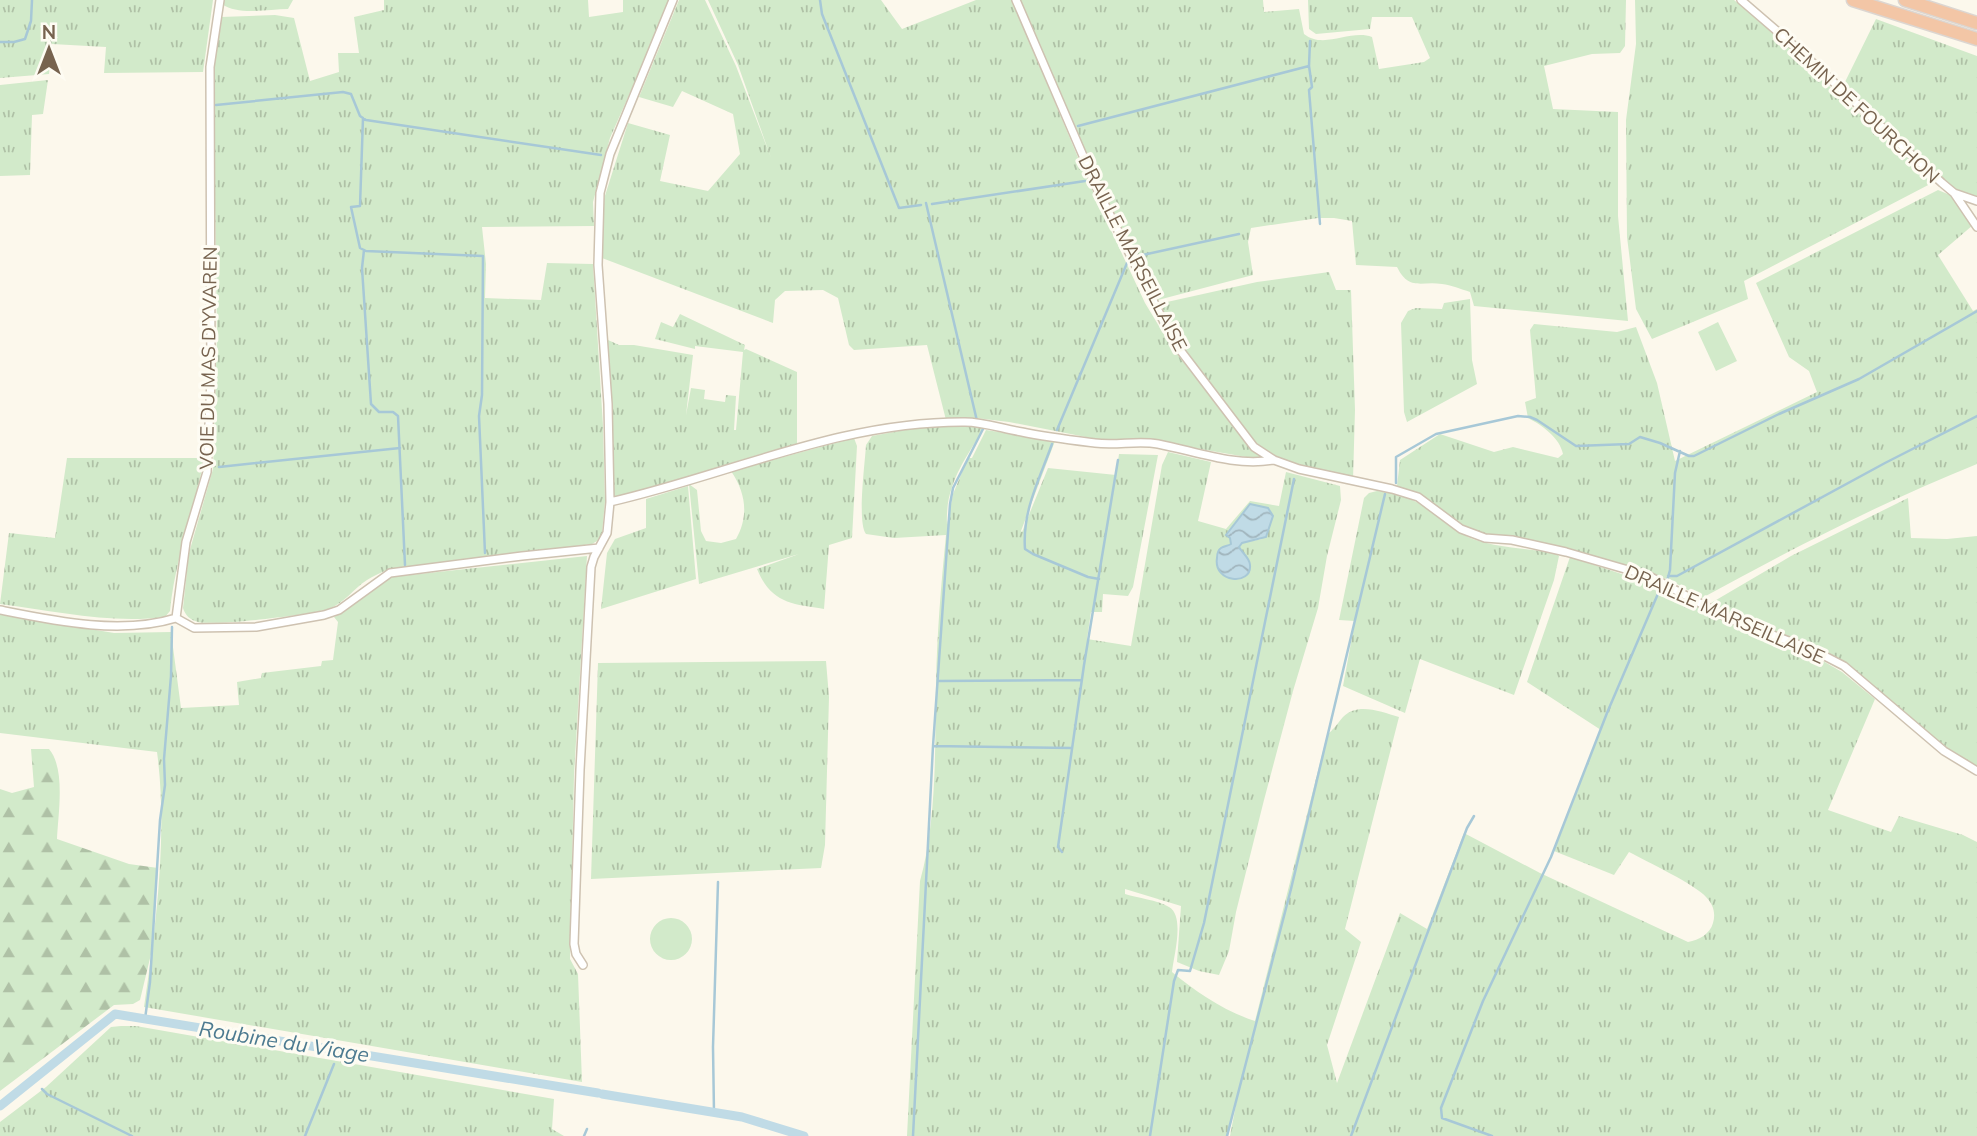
<svg xmlns="http://www.w3.org/2000/svg" width="1977" height="1136" viewBox="0 0 1977 1136" font-family="Mulish,sans-serif">
	<style>
		.grass { fill: url(#grass-tufts); fill-rule: evenodd }
		.forest { fill: url(#forest-firs) }
		.garden { fill: #d2eaca }
		.water { fill: url(#water-waves); stroke: #a7c8d7; stroke-width: 2 }
		.lines { fill: none; stroke-linecap: round; stroke-linejoin: round }
		.stream { stroke: #a7c8d7; stroke-width: 2.5 }
		.canal { stroke: #c0dbe6; stroke-width: 9 }
		.street-casing { stroke: #cec2b1; stroke-width: 10 }
		.highway-casing { stroke: #dcd6d1; stroke-width: 15 }
		.street { stroke: #fff; stroke-width: 7 }
		.highway { stroke: #f3c6a6; stroke-width: 12 }
		.labels { text-anchor: middle; stroke-width: 6; stroke-linejoin: round; paint-order: stroke }
		.street-label { font-size: 19px; fill: #77634f; stroke: #fefcf3 }
		.water-label { font-size: 21px; font-style: italic; fill: #4c7a90; stroke: #fefcf3 }
	</style>
	<defs>
		<pattern id="grass-tufts" width="24" height="20" patternUnits="userSpaceOnUse" patternTransform="scale(1.75)"><rect width="24" height="20" fill="#d2eaca"/><path d="M3 7l-1-3M5 7V3M7 7l1-3M15 17l-1-3M17 17v-4M19 17l1-3" fill="none" stroke="#afc1a6"/></pattern>
		<pattern id="forest-firs" width="22" height="20" patternUnits="userSpaceOnUse" patternTransform="scale(1.75)"><rect width="22" height="20" fill="#d2eaca"/><path d="M5 1l3.5 6h-7zM16 11l3.5 6h-7z" fill="#afc1a6"/></pattern>
		<pattern id="water-waves" width="16" height="10" patternUnits="userSpaceOnUse" patternTransform="scale(1.75)"><rect width="16" height="10" fill="#c0dbe6"/><path d="M0 5q4-4 8 0t8 0" fill="none" stroke="#a1b5bd"/></pattern>
	</defs>
	<rect width="100%" height="100%" fill="#fcf8ec"/>
	<path class="grass" d="M0 0H213L203 72 104 73 106 47 52 44 49 74 0 78Z
		M223 0H293L288 9C267 9 239 16 222 4Z
		M384 0H588L589 17 623 12V0H671L610 138 593 202 594 226 482 227 486 264 485 298 541 300 547 263 593 264 603 426 605 501 602 533 597 541 592 544 387 570C380 573 373 576 367 580 353 589 345 603 328 609 308 615 217 626 198 622 190 620 185 615 183 608L189 553 213 469 217 334 213 71 221 17 275 15 294 18 310 81 339 72 338 53H359L354 17 384 10Z
		M679 0H705L736 66 771 158 738 65 708 0H881L902 29 976 0H1012L1087 179 1145 303 1171 346 1243 439 1261 456 1258 459 1142 439H1096L1009 422 976 418 946 420 927 345 854 350 849 345 838 298 823 290 785 291 775 300 773 323 602 258 603 202 628 123 670 135 660 181 708 191 740 154 733 114 682 91 673 107 639 97Z
		M1019 0H1263L1264 12 1299 9 1304 34C1324 50 1350 29 1372 37L1379 69 1424 62 1430 58 1412 17H1372L1370 29 1316 34 1309 29 1308 0H1626L1625 46 1620 53 1592 54 1544 66 1553 109 1618 112V216L1628 321 1474 306 1470 292C1461 289 1451 285 1442 284 1420 281 1409 291 1397 267L1356 265 1352 221 1334 218H1318L1251 228 1248 242 1253 275 1158 300 1096 181 1072 119Z
		M1635 0H1734L1801 56 1833 90 1934 182 1744 281 1748 299 1652 339 1636 309 1627 237 1626 120 1636 44Z
		M1876 19 1977 56V197L1954 188 1843 86Z
		M48 80 43 114 32 115 30 175 0 176V85Z
		M1938 190 1950 195 1973 225 1938 255 1973 311 1977 309V464C1882 502 1792 549 1702 598L1670 580 1561 547 1508 537 1493 536 1472 531 1432 504 1397 486 1400 460 1440 434 1494 452 1513 447 1558 458 1563 454C1560 438 1542 425 1528 418L1525 402 1536 398 1530 330 1534 324 1617 332 1636 327 1657 383 1675 461 1817 392 1809 371 1789 357 1756 283Z
		M1329 272 1336 290H1351L1355 410 1353 480C1331 474 1306 470 1285 462 1242 446 1179 345 1158 304L1257 282Z
		M1470 299 1472 360 1477 384 1407 422 1404 412 1401 323 1408 311 1416 308 1442 309 1444 303Z
		M680 314 745 345 744 350 746 349 797 372V447L758 455 616 498 613 496 606 355 608 340 619 345H634L693 355 686 415 691 388 705 390 704 399 725 402 726 395 736 396 734 430H736L743 352 695 346V349L655 339 661 322 673 327Z
		M961 426 984 428C964 461 945 485 947 525L953 494 968 458H972L986 430 1055 441 1021 531 1022 532 1048 468 1116 475 1119 454 1158 455 1133 587 1128 596 1103 594 1102 612H1091L1087 639 1131 646 1162 465 1168 452 1211 462 1198 521 1226 529 1250 501 1279 506 1286 472 1340 486 1341 500 1327 556 1318 608 1293 691 1264 800 1236 912 1229 951 1219 975 1199 971 1177 962 1181 906 1125 889V894C1138 898 1157 900 1169 907 1185 916 1174 955 1172 972 1196 992 1224 1011 1255 1021L1327 735C1334 729 1337 724 1343 717 1358 702 1381 712 1399 717L1345 929 1361 942 1327 1045 1337 1083 1400 913 1427 929 1464 833 1540 873 1688 942C1699 940 1710 934 1713 923 1716 913 1713 904 1706 897 1696 885 1646 861 1629 852L1614 875 1554 851 1601 730 1527 682 1570 557 1661 587 1727 621 1809 653 1842 672 1875 699 1828 810 1891 832 1899 816 1963 835 1977 842V1136H1230L1239 1089 1228 1136H907L920 881C937 821 935 746 936 684 937 634 941 585 946 535L894 538 866 534C857 523 865 463 866 445L872 436 915 428ZM1271 511 1262 539 1242 543 1239 547 1244 555V578L1216 562 1223 547 1231 544 1230 538Z
		M854 438 857 446 852 538 829 545 824 609C791 604 771 603 757 569L799 554 699 584 689 484 697 490 701 531 706 541 721 543 736 539C749 516 746 493 731 471Z
		M67 458H204C195 510 175 558 170 611L165 617C110 624 55 611 0 604L9 533 55 538Z
		M688 486 696 579 601 609 607 553 615 539 646 528V499Z
		M1377 491C1424 495 1431 518 1468 537 1488 547 1532 549 1555 553L1559 556 1554 580 1514 695 1420 659 1405 713 1343 686 1355 621 1339 620 1364 498 1369 493Z
		M1908 498 1911 538 1947 539 1977 536V767L1951 751 1852 669 1814 647 1759 628 1711 603 1791 556Z
		M587 556 574 775 570 959 578 974 582 1082 144 1007C156 926 168 833 157 752L0 733V614L114 633 171 632 181 708 239 705 237 682 261 678 262 673 321 666 322 661 333 660 338 622 334 617C357 606 369 589 391 577Z
		M826 661 829 697 825 845 821 868 591 879 598 663Z
		M121 1026H136L554 1099 552 1129 564 1136H0V1122L46 1087 111 1027Z"/>
	<path class="forest" d="M31 749H49C66 769 58 814 57 839L129 864 158 868 152 950 140 1000 133 1004 114 1005 0 1091V789L12 793 34 787Z"/>
	<path class="garden" d="M1718 322 1737 361 1716 371 1698 332Z
		M650 939a21 21 0 1 1 42 0a21 21 0 1 1-42 0Z"/>
	<path class="water" d="M1250 504 1268 508 1273 516 1266 537 1242 543 1239 547C1242 553 1250 558 1250 565 1252 586 1213 583 1217 558 1217 555 1218 550 1221 548 1224 546 1228 546 1231 544L1230 538 1226 535Z"/>
	<g class="lines">
		<path class="stream" d="M820 0 822 14 899 208 921 205
			M1310 41 1309 66 1312 87 1309 90 1320 224
			M0 42H14L25 39 31 21 32 0
			M216 105 343 92 351 94 360 116 366 120 601 155
			M363 118 360 206 351 207 360 248 366 251 483 256 482 395 479 416 485 553
			M1078 126 1309 66
			M926 203 977 421
			M932 204 1085 181
			M364 250 362 268 371 404 379 412H393L398 416 405 565
			M1138 256 1239 234
			M1057 430 1127 263
			M1052 444C1040 478 1022 511 1025 549L1033 554 1088 577 1099 579
			M219 467 400 448
			M1396 483V457L1436 434 1518 416 1530 417 1537 420 1576 446 1629 444 1640 437 1660 443 1689 456H1694L1779 414 1859 379 1977 311
			M1668 576H1677L1885 463 1977 416
			M1667 581 1670 570 1675 473 1680 451
			M938 681 1082 680
			M933 746 1072 748
			M1062 852 1058 847 1084 665 1118 460
			M145 1019 150 982 160 820 165 785 164 759 171 676 172 627
			M337 1051 338 1050
			M42 1089 47 1094 132 1136
			M714 1113 713 1047 718 882
			M305 1136 334 1064
			M584 1136 587 1129
			M913 1136 933 746 950 504 953 488 983 429
			M1150 1136 1174 981 1178 970 1190 971 1204 923 1294 479
			M1227 1136 1291 889 1385 494
			M1351 1136 1467 828 1474 816
			M1492 1136 1442 1118 1441 1108 1483 1001 1551 857 1607 713 1660 589"/>
		<path class="canal" d="M602 1094 742 1117 804 1136
			M0 1106 115 1014 598 1093"/>
		<g class="street-casing">
			<path id="street" d="M1016 0 1099 193 1174 342 1254 447 1274 460 1299 469 1392 489 1418 497 1461 529 1485 538 1512 540 1566 552 1649 576 1728 618 1815 651 1844 666 1944 751 1977 771
				M1741 0 1800 51 1942 183 1954 193 1977 201
				M1954 193 1977 227
				M610 502C728 475 841 421 965 422 984 422 1003 429 1022 432 1046 437 1071 440 1095 443 1117 446 1137 440 1158 444 1195 451 1235 467 1273 460
				M0 610C55 621 121 635 176 618L186 542 207 472 211 379 210 67 220 0
				M176 618 194 628 256 627 324 615 339 610 390 573 522 556 599 548
				M583 965 576 954 574 944 580 770 591 567 594 557 607 533 610 502 608 404 598 265 600 193 610 154 673 0"/>
		</g>
		<g class="highway-casing">
			<path id="highway" d="M1853 0 1977 39
				M1905 0 1977 23"/>
		</g>
		<use href="#street" class="street"/>
		<use href="#highway" class="highway"/>
	</g>
	<g class="labels">
		<g class="street-label">
			<text transform="translate(1857 105) rotate(43)" y="7">CHEMIN DE FOURCHON</text>
			<text transform="translate(1133 253) rotate(63)" y="7">DRAILLE MARSEILLAISE</text>
			<text transform="translate(208 358) rotate(-89)" y="7">VOIE DU MAS D'YVAREN</text>
			<text transform="translate(1725 614) rotate(24)" y="7">DRAILLE MARSEILLAISE</text>
		</g>
		<g class="water-label">
			<text transform="translate(284 1042) rotate(9)" y="7">Roubine du Viage</text>
		</g>
	</g>
	<g transform="translate(49 49)" stroke="#fefcf3" stroke-width="5" paint-order="stroke">
	<path d="M0-5L12 26L0 18L-12 26Z" fill="#77634f"/>
	<text y="-10" font-size="19" font-weight="bold" text-anchor="middle" fill="#77634f">N</text>
	</g>
</svg>
